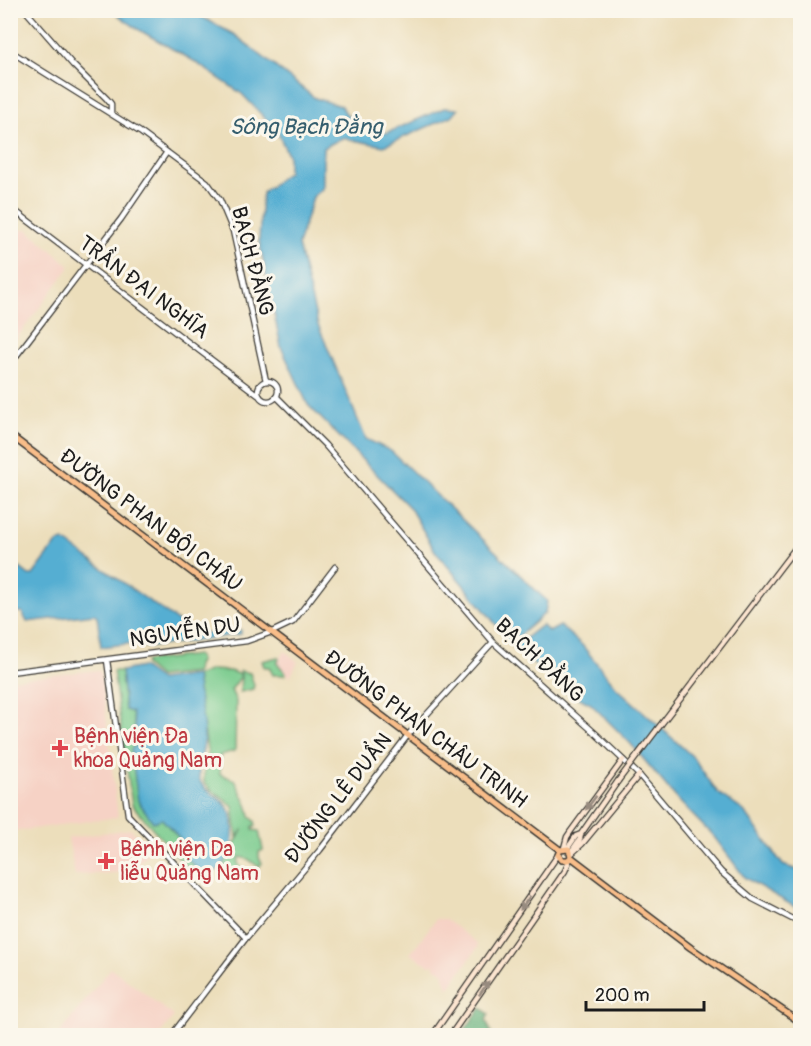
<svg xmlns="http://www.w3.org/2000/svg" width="811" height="1046" viewBox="0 0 811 1046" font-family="Pangolin,sans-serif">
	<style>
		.built { fill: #f6d2c5 }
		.green { fill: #79cb8d; stroke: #4a7454; stroke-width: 1.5 }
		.forest { fill: #62af78; stroke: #3f664a; stroke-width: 1.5 }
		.water { fill: #54aed2; stroke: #386577; stroke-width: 1.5 }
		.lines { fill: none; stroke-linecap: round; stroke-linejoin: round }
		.tertiary-casing { stroke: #3b3934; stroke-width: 7 }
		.secondary-casing { stroke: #3b3934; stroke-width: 7 }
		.primary-casing { stroke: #3b3934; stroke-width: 8 }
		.tertiary { stroke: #fff; stroke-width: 4.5 }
		.secondary { stroke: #fce5d0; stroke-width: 4.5 }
		.primary { stroke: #f8bd89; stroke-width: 5 }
		.secondary-bridge-casing { stroke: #3b3934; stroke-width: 7; stroke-linecap: butt }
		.secondary-bridge { stroke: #fce5d0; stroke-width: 4.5 }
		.oneway { fill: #978b7f }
		.health-dot { fill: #e0444e; stroke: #fbf7ec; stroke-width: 2 }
		.labels { text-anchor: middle; stroke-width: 6; stroke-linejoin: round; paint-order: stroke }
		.street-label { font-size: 21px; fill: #1c1c1c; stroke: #fbf7ec }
		.health-label { font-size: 21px; fill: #be3a42; stroke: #fbf7ec; text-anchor: start }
		.water-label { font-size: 22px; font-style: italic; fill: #355e6e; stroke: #fbf7ec }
	</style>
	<rect width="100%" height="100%" fill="#fbf7ec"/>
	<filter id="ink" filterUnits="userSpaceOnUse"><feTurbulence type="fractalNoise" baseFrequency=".0167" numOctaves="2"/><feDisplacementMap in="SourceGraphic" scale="12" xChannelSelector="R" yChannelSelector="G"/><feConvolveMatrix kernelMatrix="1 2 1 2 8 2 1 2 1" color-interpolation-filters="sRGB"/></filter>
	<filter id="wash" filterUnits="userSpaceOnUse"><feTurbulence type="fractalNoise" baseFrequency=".008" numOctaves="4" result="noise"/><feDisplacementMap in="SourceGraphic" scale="24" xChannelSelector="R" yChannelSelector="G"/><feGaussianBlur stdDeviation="1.35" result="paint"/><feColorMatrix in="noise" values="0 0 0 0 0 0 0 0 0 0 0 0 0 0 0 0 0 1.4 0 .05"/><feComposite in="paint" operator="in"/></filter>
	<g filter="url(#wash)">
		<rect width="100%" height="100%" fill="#ecdebb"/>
		<path class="built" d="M27 229 69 265V268L11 346V232Z
			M285 651 298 662 290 677 277 663Z
			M98 670 101 673 118 817 11 832V680Z
			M131 829 151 850 129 872 75 875 68 838Z
			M436 919H445L476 942 478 947 448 989 443 972 434 967V964L429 965 410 954Z
			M111 968 174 1016 159 1035H58Z"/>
		<path class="green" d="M197 655 200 660 197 665 196 673 159 677 145 665 146 661Z
			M278 657 279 660 277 663 286 673 285 675H273L269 667H264L262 661Z
			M211 670 230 671 241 675 240 671 250 673 254 685 253 689 240 692 241 676 231 690 236 701 235 751 220 755V774L235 780C240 792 250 805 250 817L255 821 256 826H253V830L259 831 263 850 259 852V858L262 863 259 867 248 859 239 857 238 864 241 867 242 872 238 877 227 874 224 863 243 829 237 837 233 806 210 789 204 782V765L209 762 196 676Z
			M113 671H121L125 710 132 712 138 745 162 819 183 842 180 850 203 875 198 880 132 805Z"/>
		<path class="forest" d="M481 1008 489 1014 486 1020 492 1035H461Z"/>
		<path class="water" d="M112 11H191L235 35 315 98 341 106 356 128 387 133 444 108 458 109 452 116 384 146 342 138 323 148V188L313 197 298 245 318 325 366 439 391 451 547 601 545 613 513 641 516 645 542 625 549 632 560 626 582 645 616 687 693 757 718 793 744 811 783 865 800 871V910L745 878 715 838 678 800 630 743 591 704 568 692 514 648 490 617 435 551 410 508 308 405 281 347 259 241 262 193 288 172V155L277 131 242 94 192 60 141 31Z
			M64 541 193 632 194 635 241 630V634L151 647 137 646 135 643 101 647 97 616 94 614 27 622 22 612H11C10 598 5 576 20 568L29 575H33L57 543Z
			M142 667 160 680 196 675C198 696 205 719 204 739 204 751 198 764 199 776 200 789 215 794 223 802 239 816 234 846 225 862 220 869 211 876 203 875L179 850 183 842 162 819 153 822 138 801 131 749 138 744 132 712 125 710 121 671Z"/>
	</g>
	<g filter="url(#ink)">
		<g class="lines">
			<g class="tertiary-casing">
				<path id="tertiary" d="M25 10 73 65 107 99 111 104V114
					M10 51 140 132 207 182 220 200 233 231 266 381
					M10 207 258 395
					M10 364 121 219 167 152
					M258 391a10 10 0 1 1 20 0a10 10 0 1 1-20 0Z
					M277 397 325 445 494 643 595 733 640 776 721 872 753 899 800 923
					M107 660 128 815 246 938
					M10 672 247 641 272 632 293 622 335 567
					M171 1036 246 938 320 850 408 735 493 642"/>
			</g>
			<g class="secondary-casing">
				<path id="secondary" d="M675 706 800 542
					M581 834 618 781
					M564 848 567 837 571 831 623 760
					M567 849 576 836 581 834 580 839 571 852
					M571 854 582 844 639 775
					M432 1036 558 855
					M450 1036 565 871 570 859"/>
			</g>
			<g class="primary-casing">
				<path id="primary" d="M10 435 560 850
					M560 850 558 855 562 860H568L571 857
					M560 850 568 849 570 852 571 857
					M571 857 691 948 800 1022"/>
			</g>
			<use href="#tertiary" class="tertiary"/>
			<use href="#secondary" class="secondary"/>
			<use href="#primary" class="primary"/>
			<g class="secondary-bridge-casing">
				<path id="secondary-bridge" d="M618 781 675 706"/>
			</g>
			<use href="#secondary-bridge" class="secondary-bridge"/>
		</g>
		<defs><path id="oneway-solid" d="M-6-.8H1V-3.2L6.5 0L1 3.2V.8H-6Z" transform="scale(1.5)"/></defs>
		<g class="oneway">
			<use href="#oneway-solid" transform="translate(591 803) rotate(127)"/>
			<use href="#oneway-solid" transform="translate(525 903) rotate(125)"/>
			<use href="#oneway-solid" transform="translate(484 988) rotate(-55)"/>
		</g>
	</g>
	<g class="health-dot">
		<path d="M57 739h6v6h6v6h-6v6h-6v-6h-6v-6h6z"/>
		<path d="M103 852h6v6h6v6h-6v6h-6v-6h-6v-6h6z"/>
	</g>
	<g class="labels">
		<g class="street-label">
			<text transform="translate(253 261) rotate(75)" y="7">BẠCH ĐẰNG</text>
			<text transform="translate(144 287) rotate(37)" y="7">TRẦN ĐẠI NGHĨA</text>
			<text transform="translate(151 520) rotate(37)" y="7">ĐƯỜNG PHAN BỘI CHÂU</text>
			<text transform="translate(185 632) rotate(-8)" y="7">NGUYỄN DU</text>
			<text transform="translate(540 660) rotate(43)" y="7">BẠCH ĐẰNG</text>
			<text transform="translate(426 729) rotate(37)" y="7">ĐƯỜNG PHAN CHÂU TRINH</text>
			<text transform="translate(338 798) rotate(-52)" y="7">ĐƯỜNG LÊ DUẨN</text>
		</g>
		<g class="health-label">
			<text x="74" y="743">Bệnh viện Đa<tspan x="74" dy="24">khoa Quảng Nam</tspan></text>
			<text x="120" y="856">Bệnh viện Da<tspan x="120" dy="24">liễu Quảng Nam</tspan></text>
		</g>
		<g class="water-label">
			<text x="306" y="134">Sông Bạch Đằng</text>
		</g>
	</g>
	<rect width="811" height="1046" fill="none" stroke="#fbf7ec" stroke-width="36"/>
	<path d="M586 1001v9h118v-9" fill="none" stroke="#1c1c1c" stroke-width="3"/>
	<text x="595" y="1001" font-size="18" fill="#1c1c1c" stroke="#fbf7ec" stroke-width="4.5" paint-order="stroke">200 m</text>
</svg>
